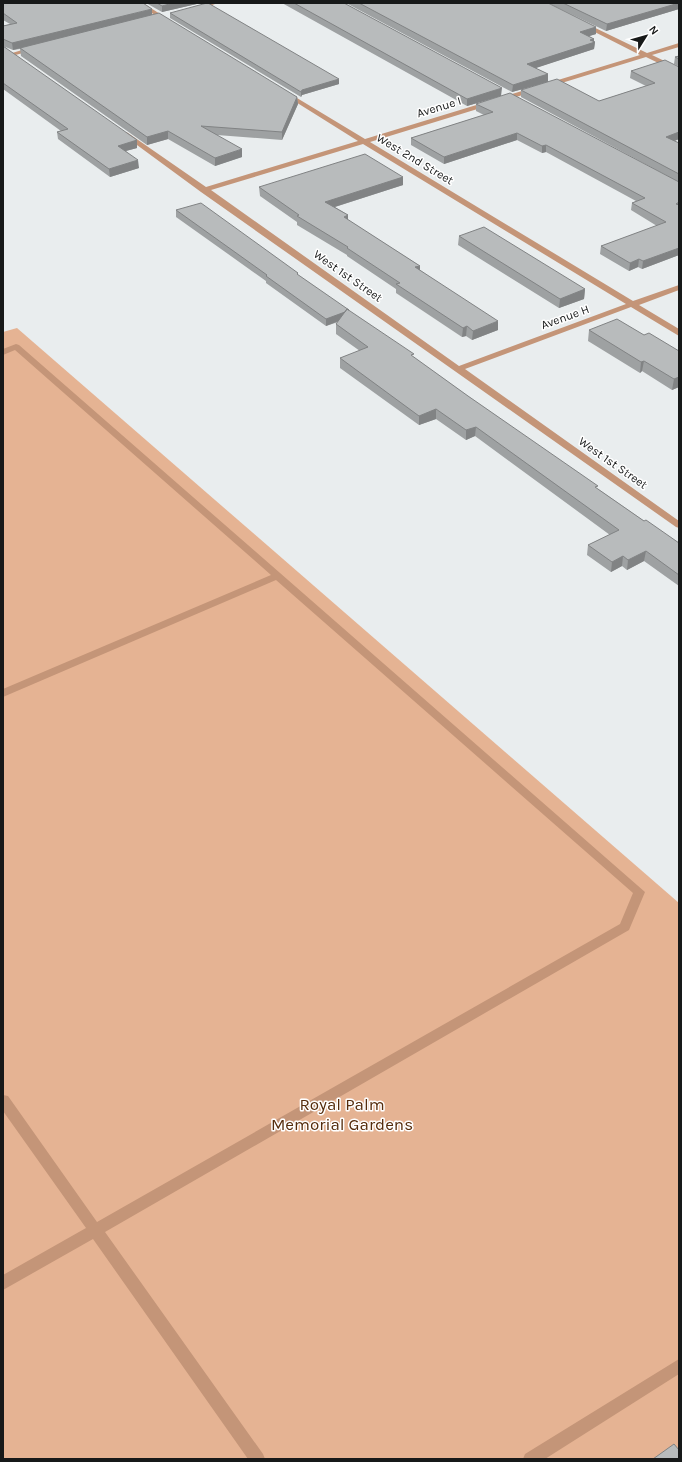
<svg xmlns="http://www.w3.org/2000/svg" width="682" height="1462" viewBox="0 0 682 1462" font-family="Karla,sans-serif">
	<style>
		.green { fill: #e5b393 }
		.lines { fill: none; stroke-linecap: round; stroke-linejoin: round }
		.service { fill: #c49578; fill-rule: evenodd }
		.minor { fill: #c49578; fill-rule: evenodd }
		.wall { fill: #9ea1a2 }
		.shaded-wall { fill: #818384 }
		.building { fill: #b8bbbc; stroke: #818384 }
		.labels { text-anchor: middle; stroke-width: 3; stroke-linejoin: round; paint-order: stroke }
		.far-street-label { font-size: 12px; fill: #171919; stroke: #fff }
		.near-park-label { font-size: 17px; fill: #552c0c; stroke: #fff }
	</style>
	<rect width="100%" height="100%" fill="#e9edee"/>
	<path class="green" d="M17 328 679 903V1459H3V332Z"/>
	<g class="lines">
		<path class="service" d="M16 344 19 345 645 892 629 930 105 1232 263 1454 265 1459H248L93 1239 3 1290V1275L86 1228 3 1111V1095L8 1096 97 1222 620 924 633 893 276 580 3 697V689L271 575 15 350 3 355V349Z
			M679 1359V1374L545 1459H523L525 1454Z"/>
		<path class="minor" d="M136 3H143L171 21 166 22Z
			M208 3H218L197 10 194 8Z
			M581 23H585L647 53 679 43V47L652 55 679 68V73L646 57 370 142 633 301 679 285V290L639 305 679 329V336L631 307 465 369 679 521V528L676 527 201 192 122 134 126 132 128 133 206 187 358 141 283 94V92H287L365 139 640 55 581 25ZM363 144 626 304 459 366 211 190Z
			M35 46 38 48 37 49 12 56 9 54Z"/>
	</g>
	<path class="wall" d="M3 3 152 15 297 97 298 104 282 140 217 135 242 157 215 166 168 139 147 145 21 56 20 49 13 50 3 46V26L10 24 3 20Z
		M146 3H201L162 12Z
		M282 3H344L501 96 467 106Z
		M346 3H548L596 34 589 36 594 39V42H595L594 49 535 68 548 74V82L512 92Z
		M548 3H679V9L606 31Z
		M170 13 339 84 302 95 301 97 170 18Z
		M3 46 137 148 126 151 139 168 110 177 58 139 57 132 61 131 3 89Z
		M679 56V139L675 141 679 143V255L642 269 638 267 629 271 600 254 601 246 657 226 631 210 632 203 636 201 546 152 542 153 517 140 444 164 411 145V138L484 115 476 111V104L673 179 521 97V90L599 101 646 86 630 78 631 71 678 66 674 64 675 57Z
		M403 177V185L335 207 348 215V220L420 266V270L498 330 472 340 466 336 462 337 396 293V289L347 256V255L297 225V222L260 196 259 187Z
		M176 210 298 273V275L598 489 644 521 679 543V586L644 561 627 570 622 566 611 572 587 555 588 545 610 535 475 436 466 440 436 419 419 425 340 368V358L360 351 336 334V324L338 322 326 326 266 283V281L176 217Z
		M459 236 585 289 584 299 559 308 458 245Z
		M589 330 644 335 679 351V387L672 390 642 371 640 373 588 341Z"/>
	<path class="shaded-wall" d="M173 3H201L162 12V6Z
		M679 3V9L606 31 607 24Z
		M152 9V15L13 50 12 43Z
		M596 27V34L580 39V32Z
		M594 39V42H595L594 49 527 71V64Z
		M548 74V82L512 92 513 85Z
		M339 79V84L302 95 301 97V92L302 90Z
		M502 88 501 96 467 106V99Z
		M297 97 298 104 282 140V132Z
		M168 131V139L147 145V137Z
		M679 132V139L666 144V137Z
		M517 133V140L444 164V157Z
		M137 140V148L118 153V146Z
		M546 145V152L542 153V146Z
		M242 149V157L215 166V158Z
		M138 160 139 168 110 177 109 169Z
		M403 177V185L325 210V202Z
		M348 215V224L344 217Z
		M679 248V255L642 269 643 261Z
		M639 259 638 267 629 271 630 263Z
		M420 266V275L415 267Z
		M585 289 584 299 559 308 560 299Z
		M349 310V317L326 326V319Z
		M498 321V330L472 340 473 331Z
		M467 326 466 336 462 337 463 328Z
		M644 361 642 371 640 373 641 362Z
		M679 377V387L672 390 674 379Z
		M436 409V419L419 425V416Z
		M476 427 475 436 466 440V430Z
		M646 551 644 561 627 570 628 560Z
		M623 556 622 566 611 572 612 562Z"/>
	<path class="building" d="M3 3H143L152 9 12 43 3 39V26L17 23 3 13Z
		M157 3H173L162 6Z
		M207 3H208L339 79 302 90 301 92 170 13Z
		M294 3H344L502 88 467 99Z
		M359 3H548L596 27 580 32 594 39 590 40 595 42 527 64 548 74 513 85Z
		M563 3H679L607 24Z
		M159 13 297 97 282 132 201 126 242 149 215 158 168 131 147 137 20 48Z
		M3 46 137 140 118 146 138 160 109 169 57 132 68 129 3 83Z
		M679 56V59L675 57Z
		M665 60 679 67V132L666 137 679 143V174L521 90 557 79 599 101 655 83 631 71Z
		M510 93 679 182V202L676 204 679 205V248L643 261 639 259 630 263 601 246 666 222 632 203 645 198 546 145 542 146 517 133 444 157 411 138 493 112 476 104Z
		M365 154 403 177 325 202 348 215 344 217 420 266 415 267 498 321 473 331 467 326 463 328 396 284 400 283 347 248 348 247 297 216 299 215 259 187Z
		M201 203 298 273 297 274 349 310 347 309 345 312 326 319 266 276 267 275 176 210Z
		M484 227 585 289 560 299 459 236Z
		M347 309 414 354 411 355 468 396 598 486 595 487 644 521 646 520 679 543V575L646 551 628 560 623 556 612 562 588 545 619 530 476 427 466 430 436 409 419 416 340 358 368 347 336 324Z
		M617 319 644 335 649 333 679 351V377L674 379 644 361 641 362 589 330Z
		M674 1444 679 1450V1459H653Z"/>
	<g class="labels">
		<g class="far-street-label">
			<text transform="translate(439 107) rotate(-17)" y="4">Avenue I</text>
			<text transform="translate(415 159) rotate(31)" y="4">West 2nd Street</text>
			<text transform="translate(348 276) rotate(35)" y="4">West 1st Street</text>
			<text transform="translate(565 317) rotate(-20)" y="4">Avenue H</text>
			<text transform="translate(613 463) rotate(35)" y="4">West 1st Street</text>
		</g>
		<g class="near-park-label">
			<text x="342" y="1110">Royal Palm<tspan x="342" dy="20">Memorial Gardens</tspan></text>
		</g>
	</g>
	<rect width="682" height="1462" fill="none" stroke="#171919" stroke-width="8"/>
	<g transform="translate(646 36) rotate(53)" stroke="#ffffff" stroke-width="3" paint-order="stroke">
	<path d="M0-3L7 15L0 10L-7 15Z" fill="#171919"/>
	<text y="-6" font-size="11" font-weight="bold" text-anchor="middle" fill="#171919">N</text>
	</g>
</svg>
